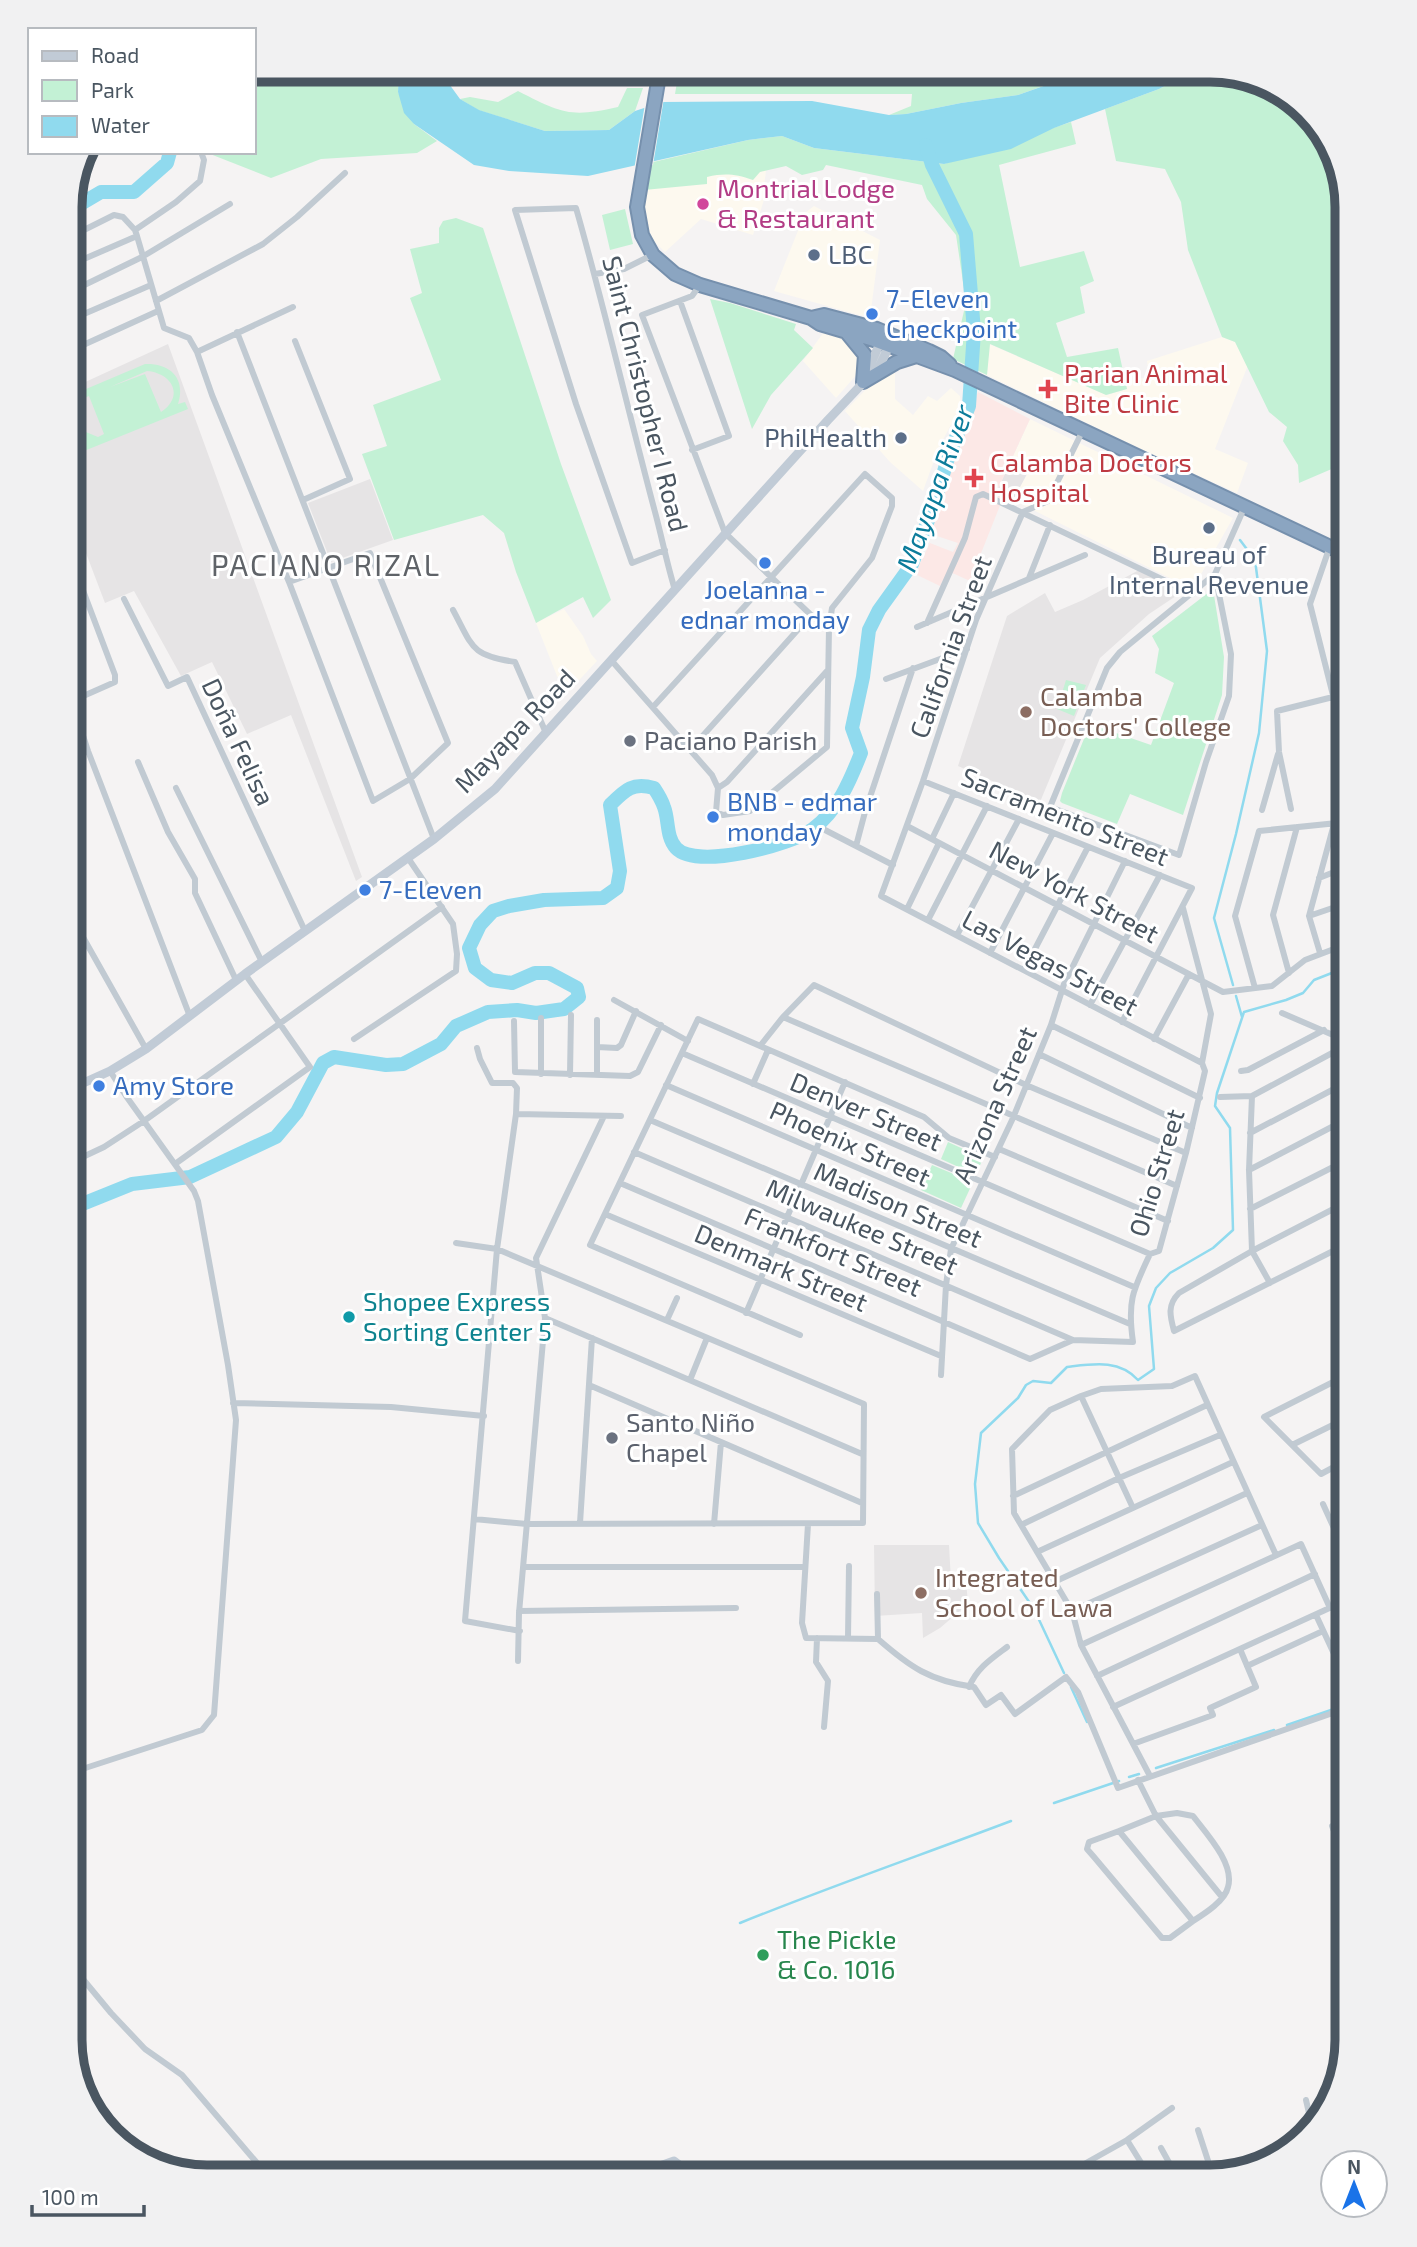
<svg xmlns="http://www.w3.org/2000/svg" width="1417" height="2247" viewBox="0 0 1417 2247" font-family="'Exo 2',sans-serif">
	<style>
		.commercial { fill: #fdf9ef }
		.education { fill: #e6e4e5 }
		.medical { fill: #fce8e6 }
		.green { fill: #c3f1d5; fill-rule: evenodd }
		.water { fill: #90daee }
		.pier { fill: #f5f3f3 }
		.lines { fill: none; stroke-linecap: round; stroke-linejoin: round }
		.stream { stroke: #90daee; stroke-width: 2.5 }
		.river { stroke: #90daee; stroke-width: 14 }
		.highway-casing { stroke: #7690ad; stroke-width: 16 }
		.street { stroke: #c1cad2; stroke-width: 6 }
		.secondary { stroke: #c1cbd6; stroke-width: 9 }
		.highway { stroke: #8ba5c1; stroke-width: 12 }
		.hotel-dot { fill: #d1479c; stroke: #fff; stroke-width: 2.5 }
		.service-dot { fill: #5c6f8a; stroke: #fff; stroke-width: 2.5 }
		.shop-dot { fill: #3f7fe0; stroke: #fff; stroke-width: 2.5 }
		.health-dot { fill: #e0444e; stroke: #fff; stroke-width: 2.5 }
		.education-dot { fill: #8d6e63; stroke: #fff; stroke-width: 2.5 }
		.worship-dot { fill: #6b7280; stroke: #fff; stroke-width: 2.5 }
		.culture-dot { fill: #0f9aa8; stroke: #fff; stroke-width: 2.5 }
		.leisure-dot { fill: #2e9e5b; stroke: #fff; stroke-width: 2.5 }
		.labels { text-anchor: middle; stroke-width: 6; stroke-linejoin: round; paint-order: stroke }
		.hotel-label { font-size: 26px; fill: #b23c85; stroke: #fff; text-anchor: start }
		.service-label { font-size: 26px; fill: #4e5e75; stroke: #fff; text-anchor: start }
		.shop-label { font-size: 26px; fill: #366cbe; stroke: #fff; text-anchor: start }
		.health-label { font-size: 26px; fill: #be3a42; stroke: #fff; text-anchor: start }
		.street-label { font-size: 26px; fill: #4a5661; stroke: #fff }
		.education-label { font-size: 26px; fill: #785e54; stroke: #fff; text-anchor: start }
		.worship-label { font-size: 26px; fill: #5b616d; stroke: #fff; text-anchor: start }
		.culture-label { font-size: 26px; fill: #0d838f; stroke: #fff; text-anchor: start }
		.leisure-label { font-size: 26px; fill: #27864d; stroke: #fff; text-anchor: start }
		.water-label { font-size: 28px; font-style: italic; fill: #0c7c9b; stroke: #fff }
		.quarter-label { font-size: 30px; letter-spacing: 2px; fill: #5f6368; stroke: #fff }
		.rim { fill: none; stroke: #4a5661; stroke-width: 9 }
	</style>
	<rect width="100%" height="100%" fill="#f5f3f3"/>
	<path class="commercial" d="M768 154 764 187 767 190 753 235 701 219 665 252 653 240 645 219 644 185Z
		M814 206 880 240 870 318 774 291 805 213Z
		M826 329 848 340 858 354 859 361V372L836 398 803 361Z
		M1222 337 1235 342 1248 365 1215 449 1248 463 1237 493 1164 460 987 375 989 344 1107 395 1127 389 1126 381 1149 377 1147 361Z
		M895 371V399L913 415 928 396 937 401 951 388 960 396 961 406 939 447 923 491 890 462 845 411 876 379Z
		M1030 419 1233 518 1200 576 1186 586 1013 500 1027 474 1009 465Z
		M564 609 583 636 591 654 597 661 567 693 557 676 536 623Z"/>
	<path class="education" d="M168 344 362 877 356 881 291 715 247 734 212 662 181 676 134 591 105 603 70 511V389Z
		M1009 465 1027 474 1013 500 997 491Z
		M370 479 393 540 331 562 308 503Z
		M1141 569 1185 590 1149 614 1100 658 1040 802 958 766 1007 616 1045 593 1055 612 1083 600Z
		M874 1545H949L951 1581 966 1580 968 1604 940 1628 923 1638 922 1613 875 1616Z
		M1347 1732V1820L1338 1824 1342 1734Z"/>
	<path class="medical" d="M978 392 1030 419 997 491 1013 500 1001 503 970 581 948 571 940 586 915 574 930 543 953 552 958 543 931 534 954 449Z"/>
	<path class="green" d="M254 70H399L398 92 414 124 437 141 417 153 321 159 271 178 205 152H254Z
		M679 70H1088L1018 95 961 103 906 114 889 115 911 106 912 94H675Z
		M1195 70H1219L1286 93 1333 146 1347 208V472L1341 465 1299 483 1298 465 1283 441 1287 427 1269 412 1235 342 1222 337 1188 250 1181 202 1165 169 1116 161 1105 109 1159 89Z
		M627 88H643L635 111 609 130 545 131 478 110 460 99 470 97 498 102 518 91C561 113 570 118 618 107Z
		M1071 122 1076 144 999 165 1020 267 1084 251 1094 281 1080 287 1085 313 1056 323 1067 357 1118 348 1127 389 1106 395 990 344 987 375 953 359 966 302 956 235 927 199 922 185 826 165 823 170 802 175 786 166 760 172 753 180C735 174 725 173 707 177V184L644 190 649 163 748 140 782 136 814 148 944 164Z
		M625 209 633 244 610 250 602 215Z
		M456 218 483 228 561 464 611 600 593 618 583 597 536 623 516 572 504 533 483 515 394 540 362 454 387 446 373 405 441 380 410 298 422 293 410 249 439 243V228L443 221Z
		M710 299 730 303 796 324 794 330 813 348 771 395 752 429Z
		M145 364C171 363 186 379 178 404L185 402 188 409 79 453 76 446 86 441 77 436 70 427V402L79 392ZM147 371C172 373 185 396 161 412L145 374 110 387ZM89 396 104 434 98 437 81 430C72 418 74 401 89 396Z
		M1213 589 1224 657 1222 695 1183 815 1130 794 1117 824 1062 803 1060 801 1062 793 1090 724 1151 745 1174 683 1155 673 1159 649 1152 636Z
		M1066 680 1086 685 1074 716 1057 709Z
		M948 1142 983 1158 976 1175 941 1159Z
		M932 1165 973 1182 961 1208 921 1190Z"/>
	<path class="water" d="M399 70H439L460 99 479 110 545 131 609 130 635 111 662 102 812 101 889 115 906 114 961 103 1018 95 1089 70H1195L1159 89 1054 128 1011 149 944 164 814 148 782 136 748 140 588 176 509 171 474 165 414 124 404 113 398 92Z"/>
	<path class="pier" d="M664 98 653 165 634 170 645 104Z"/>
	<g class="lines">
		<path class="stream" d="M1233 985 1214 918 1236 834 1259 733 1267 651 1255 560 1240 540
			M1236 996 1242 1017
			M1064 1673 1034 1609 999 1558 978 1523 975 1484 981 1433 1018 1398 1026 1385 1033 1381 1051 1383 1067 1367C1093 1364 1119 1359 1138 1380L1154 1369 1149 1306 1156 1288 1170 1273 1213 1248 1233 1230 1230 1128 1215 1106 1217 1093 1244 1012 1286 1000 1303 993 1314 980 1347 967
			M1071 1687 1087 1722
			M1287 1725 1331 1710 1344 1699
			M1156 1768 1274 1730
			M1129 1777 1139 1774
			M1054 1803 1119 1781
			M740 1923C829 1887 921 1855 1011 1821"/>
		<path class="river" d="M70 207 79 205 101 192H134L167 163 170 152
			M70 1209 132 1184 190 1177 276 1137 297 1112 323 1063 334 1057 386 1065 403 1064 441 1044 456 1026 488 1012 517 1010 536 1013 564 1009 579 997 577 988 549 973H535L512 983 491 980 475 968 469 948 480 925 493 911 509 906 544 900 603 898 617 888 620 871 610 805C625 790 632 782 654 788 658 794 662 801 664 807 669 820 666 837 676 848 696 870 791 845 813 829 838 810 850 781 861 753L852 728 863 677 869 630 879 610 912 564 935 501 949 455 969 406 974 331 966 234 932 165 926 145"/>
		<g class="highway-casing">
			<path id="highway" d="M660 70 637 207 642 235 653 255 675 274 700 285 811 318 820 324 874 340 955 370 1347 555
				M811 318 824 315 877 329 929 351 941 357 950 365
				M847 333 865 355 863 382
				M863 382 897 362 916 356"/>
		</g>
		<path class="street" d="M135 230 176 202 200 181 204 160 201 152
			M70 237 114 215 123 217 135 230 137 236 164 328 189 338 197 352 212 395 289 582 373 801 410 779 448 743 370 553 289 582
			M70 265 137 236
			M595 274 624 269 652 255
			M70 292 142 257 230 204
			M156 301 263 244 297 217 345 173
			M680 301 729 436 692 450
			M70 320 151 285
			M237 332 434 839
			M295 341 350 479 303 500
			M70 351 158 311
			M197 352 293 307
			M1083 430 1048 501 1023 512 976 620 923 781 881 896 1202 1063
			M1330 546 1310 604 1347 751
			M665 550 632 563 576 404 515 210 576 208C605 309 628 411 655 512 662 538 667 564 675 590
			M70 556 115 675V682L72 701
			M1215 574 1231 654 1229 696 1206 762 1179 855 1050 807 1107 668 1120 652 1215 574 1245 506
			M1029 578 1050 525
			M124 599 168 686 187 677 305 931
			M453 610C473 647 470 655 515 662L546 733
			M927 623 965 538 976 497 983 494 1193 594
			M917 627 1085 555
			M611 660 712 775 718 788 716 812 723 815 750 811 827 747 829 628 811 615 725 533 642 315 692 296 700 285
			M886 679 967 649
			M70 696 88 751 189 1014
			M653 707 865 474 892 498V506L872 558 832 608 829 628
			M690 750 811 615
			M70 757 88 751
			M138 762 168 832 195 879V893L236 980
			M923 781 1192 888 1122 1022
			M176 788 262 962
			M718 788 727 782 827 671
			M1291 809 1279 752 1277 711 1333 697
			M1262 810 1278 754
			M907 826 1223 992 1272 986 1305 960 1347 944
			M825 830 893 865
			M932 839 954 793
			M856 846 865 812 913 668
			M1319 878 1347 867
			M907 909 939 843
			M70 914 146 1049
			M1309 916 1347 903
			M928 920 987 806
			M957 935 1019 819
			M1341 946 1347 962
			M990 953 1053 833
			M1320 953 1309 916 1334 824
			M1024 970 1088 847
			M1289 973 1273 915 1297 827
			M1255 988 1235 916 1259 831 1347 822
			M614 1000 688 1041
			M1090 1005 1160 875
			M1282 1013 1347 1041
			M783 1017 1177 1186
			M597 1020V1075
			M514 1021 515 1072 630 1076 638 1072 661 1025
			M1051 1025 1200 1098
			M354 1039 456 971 457 954 453 924 408 858
			M1154 1039 1189 974
			M760 1046 783 1017 814 985 1026 1085 1186 1153
			M597 1047 617 1048 621 1045 636 1011
			M477 1048 480 1059 492 1083H513L517 1088 516 1114 497 1249 465 1621 520 1631
			M682 1053 1150 1254
			M1039 1054 1192 1128
			M70 1064 79 1085
			M1241 1071 1248 1070 1324 1030
			M541 1074V1018
			M570 1075 571 1015
			M753 1084 768 1050
			M666 1085 1134 1287
			M1252 1096 1249 1170 1252 1251 1270 1283
			M1220 1097 1252 1096 1347 1045
			M516 1114 621 1116
			M650 1120 1130 1324
			M1250 1133 1334 1089 1347 1094
			M999 1149 1168 1221
			M634 1152 1073 1340
			M70 1163 104 1147 144 1121 442 907
			M175 1164 310 1067 245 974
			M1249 1170 1347 1119
			M620 1183 1030 1359 1073 1340 1133 1342C1127 1301 1133 1290 1150 1254L1159 1251 1186 1153 1205 1071 1202 1063 1211 1014 1183 908
			M1250 1209 1347 1160
			M605 1214 941 1356
			M456 1243 497 1249 864 1404 863 1523 527 1524 474 1519
			M1347 1244 1174 1331C1170 1316 1167 1305 1179 1293L1252 1251 1347 1202
			M746 1313 845 1082
			M545 1318 862 1454
			M667 1320 677 1298
			M800 1335 590 1245 698 1019 924 1117 949 1138 995 1157
			M941 1375 946 1285 951 1249 1013 1118 1051 1025 1064 984 1125 861
			M690 1380 707 1338
			M589 1385 862 1503
			M1081 1396 1133 1508
			M233 1403 391 1407 484 1416
			M1292 1445 1347 1418
			M1347 1460 1321 1474 1264 1417 1347 1375
			M1013 1496 1207 1405
			M1323 1504 1347 1557
			M580 1523 592 1338
			M714 1524 721 1442
			M808 1524 802 1623 806 1638 878 1639C910 1667 930 1681 974 1687L986 1705 1001 1695 1015 1714 1066 1677 1078 1692 1118 1788 1330 1714 1347 1702
			M1021 1525 1119 1478 1220 1435
			M1037 1552 1233 1462
			M523 1567H805
			M1054 1582 1247 1493
			M877 1594 878 1639
			M519 1611 736 1608
			M1072 1611 1262 1525
			M1316 1615 1347 1682
			M817 1638 816 1662 828 1681 824 1727
			M848 1638 849 1566
			M1081 1645 1301 1544 1330 1608
			M518 1661 519 1613 545 1318 536 1258 604 1116
			M1247 1666 1323 1631
			M1097 1676 1315 1574
			M969 1687C977 1668 991 1659 1007 1647
			M1113 1707 1347 1600
			M1133 1744 1213 1715 1210 1708 1256 1687 1240 1649
			M70 1773 202 1730 214 1715 236 1420 228 1365 198 1201 194 1191 126 1096 110 1071
			M1150 1776 1081 1645 1072 1611 1014 1513 1012 1449 1050 1410 1081 1396 1101 1389 1172 1386 1195 1376 1276 1555
			M1138 1780 1156 1816 1222 1897
			M1177 1813 1193 1816C1206 1833 1235 1864 1228 1887 1225 1901 1204 1914 1193 1921L1119 1831 1156 1816Z
			M1332 1826 1347 1865
			M1119 1831 1089 1842 1087 1849 1094 1857 1162 1938H1170L1193 1921
			M70 1958 82 1978 111 2013 145 2049 182 2075 269 2177
			M1343 2050 1344 2049
			M1306 2100 1312 2126
			M1198 2130 1213 2176
			M1127 2140 1150 2177
			M1161 2148 1177 2177
			M1077 2168 1127 2140 1172 2108
			M354 2174 355 2177"/>
		<path class="secondary" d="M866 374 882 339
			M70 1089 110 1071 146 1049 245 974 434 839 495 789 828 420 880 365 892 340
			M629 2177 674 2161 695 2177"/>
		<use href="#highway" class="highway"/>
	</g>
	<circle class="hotel-dot" cx="703" cy="204" r="7"/>
	<g class="service-dot">
		<circle cx="814" cy="255" r="7"/>
		<circle cx="901" cy="438" r="7"/>
		<circle cx="1209" cy="528" r="7"/>
	</g>
	<g class="shop-dot">
		<circle cx="872" cy="314" r="7"/>
		<circle cx="765" cy="563" r="7"/>
		<circle cx="713" cy="817" r="7"/>
		<circle cx="365" cy="890" r="7"/>
		<circle cx="99" cy="1086" r="7"/>
	</g>
	<g class="health-dot">
		<path d="M1044.5 378.5h7v7h7v7h-7v7h-7v-7h-7v-7h7z"/>
		<path d="M970.5 467.5h7v7h7v7h-7v7h-7v-7h-7v-7h7z"/>
	</g>
	<g class="education-dot">
		<circle cx="1026" cy="712" r="7"/>
		<circle cx="921" cy="1593" r="7"/>
	</g>
	<g class="worship-dot">
		<circle cx="630" cy="741" r="7"/>
		<circle cx="612" cy="1438" r="7"/>
	</g>
	<circle class="culture-dot" cx="349" cy="1317" r="7"/>
	<circle class="leisure-dot" cx="763" cy="1955" r="7"/>
	<g class="labels">
		<g class="hotel-label">
			<text x="717" y="198">Montrial Lodge<tspan x="717" dy="30">&amp; Restaurant</tspan></text>
		</g>
		<g class="service-label">
			<text x="828" y="264">LBC</text>
			<text x="887" y="447" text-anchor="end">PhilHealth</text>
			<text x="1209" y="564" text-anchor="middle">Bureau of<tspan x="1209" dy="30">Internal Revenue</tspan></text>
		</g>
		<g class="shop-label">
			<text x="886" y="308">7-Eleven<tspan x="886" dy="30">Checkpoint</tspan></text>
			<text x="765" y="599" text-anchor="middle">Joelanna -<tspan x="765" dy="30">ednar monday</tspan></text>
			<text x="727" y="811">BNB - edmar<tspan x="727" dy="30">monday</tspan></text>
			<text x="379" y="899">7-Eleven</text>
			<text x="113" y="1095">Amy Store</text>
		</g>
		<g class="health-label">
			<text x="1064" y="383">Parian Animal<tspan x="1064" dy="30">Bite Clinic</tspan></text>
			<text x="990" y="472">Calamba Doctors<tspan x="990" dy="30">Hospital</tspan></text>
		</g>
		<g class="street-label">
			<text transform="translate(645 394) rotate(76)" y="9">Saint Christopher I Road</text>
			<text transform="translate(951 647) rotate(-70)" y="9">California Street</text>
			<text transform="translate(515 731) rotate(-46)" y="9">Mayapa Road</text>
			<text transform="translate(238 742) rotate(65)" y="9">Doña Felisa</text>
			<text transform="translate(1065 817) rotate(22)" y="9">Sacramento Street</text>
			<text transform="translate(1074 892) rotate(28)" y="9">New York Street</text>
			<text transform="translate(1050 963) rotate(28)" y="9">Las Vegas Street</text>
			<text transform="translate(995 1105) rotate(-66)" y="9">Arizona Street</text>
			<text transform="translate(866 1112) rotate(23)" y="9">Denver Street</text>
			<text transform="translate(850 1144) rotate(24)" y="9">Phoenix Street</text>
			<text transform="translate(1157 1173) rotate(-73)" y="9">Ohio Street</text>
			<text transform="translate(898 1205) rotate(23)" y="9">Madison Street</text>
			<text transform="translate(862 1227) rotate(23)" y="9">Milwaukee Street</text>
			<text transform="translate(833 1252) rotate(23)" y="9">Frankfort Street</text>
			<text transform="translate(781 1268) rotate(23)" y="9">Denmark Street</text>
		</g>
		<g class="education-label">
			<text x="1040" y="706">Calamba<tspan x="1040" dy="30">Doctors' College</tspan></text>
			<text x="935" y="1587">Integrated<tspan x="935" dy="30">School of Lawa</tspan></text>
		</g>
		<g class="worship-label">
			<text x="644" y="750">Paciano Parish</text>
			<text x="626" y="1432">Santo Niño<tspan x="626" dy="30">Chapel</tspan></text>
		</g>
		<g class="culture-label">
			<text x="363" y="1311">Shopee Express<tspan x="363" dy="30">Sorting Center 5</tspan></text>
		</g>
		<g class="leisure-label">
			<text x="777" y="1949">The Pickle<tspan x="777" dy="30">&amp; Co. 1016</tspan></text>
		</g>
		<g class="water-label">
			<text transform="translate(935 488) rotate(-70)" y="10">Mayapa River</text>
		</g>
		<g class="quarter-label">
			<text x="326" y="576">PACIANO RIZAL</text>
		</g>
	</g>
	<path d="M0 0H1417V2247H0ZM207 82H1210A125 125 0 0 1 1335 207V2040A125 125 0 0 1 1210 2165H207A125 125 0 0 1 82 2040V207A125 125 0 0 1 207 82Z" fill="#f1f1f2" fill-rule="evenodd"/>
	<path class="rim" d="M207 82H1210A125 125 0 0 1 1335 207V2040A125 125 0 0 1 1210 2165H207A125 125 0 0 1 82 2040V207A125 125 0 0 1 207 82Z"/>
	<rect x="28" y="28" width="228" height="126" fill="#ffffff" stroke="#b7bbc0" stroke-width="2"/>
	<rect x="42" y="51" width="35" height="10" fill="#c1cbd6" stroke="#b7bbc0" stroke-width="2"/>
	<text x="91" y="63" font-size="21" fill="#4a5661">Road</text>
	<rect x="42" y="80" width="35" height="21" fill="#c3f1d5" stroke="#b7bbc0" stroke-width="2"/>
	<text x="91" y="98" font-size="21" fill="#4a5661">Park</text>
	<rect x="42" y="116" width="35" height="21" fill="#90daee" stroke="#b7bbc0" stroke-width="2"/>
	<text x="91" y="133" font-size="21" fill="#4a5661">Water</text>
	<g transform="translate(1354 2184)"><circle r="33" fill="#ffffff" stroke="#b7bbc0" stroke-width="2"/>
	<path d="M0-5L12 26L0 18L-12 26Z" fill="#1a73e8"/>
	<text y="-10" font-size="19" font-weight="bold" text-anchor="middle" fill="#4a5661">N</text>
	</g>
	<path d="M32 2205v10h112v-10" fill="none" stroke="#4a5661" stroke-width="3.5"/>
	<text x="42" y="2205" font-size="21" fill="#4a5661" stroke="#ffffff" stroke-width="5" paint-order="stroke">100 m</text>
</svg>
